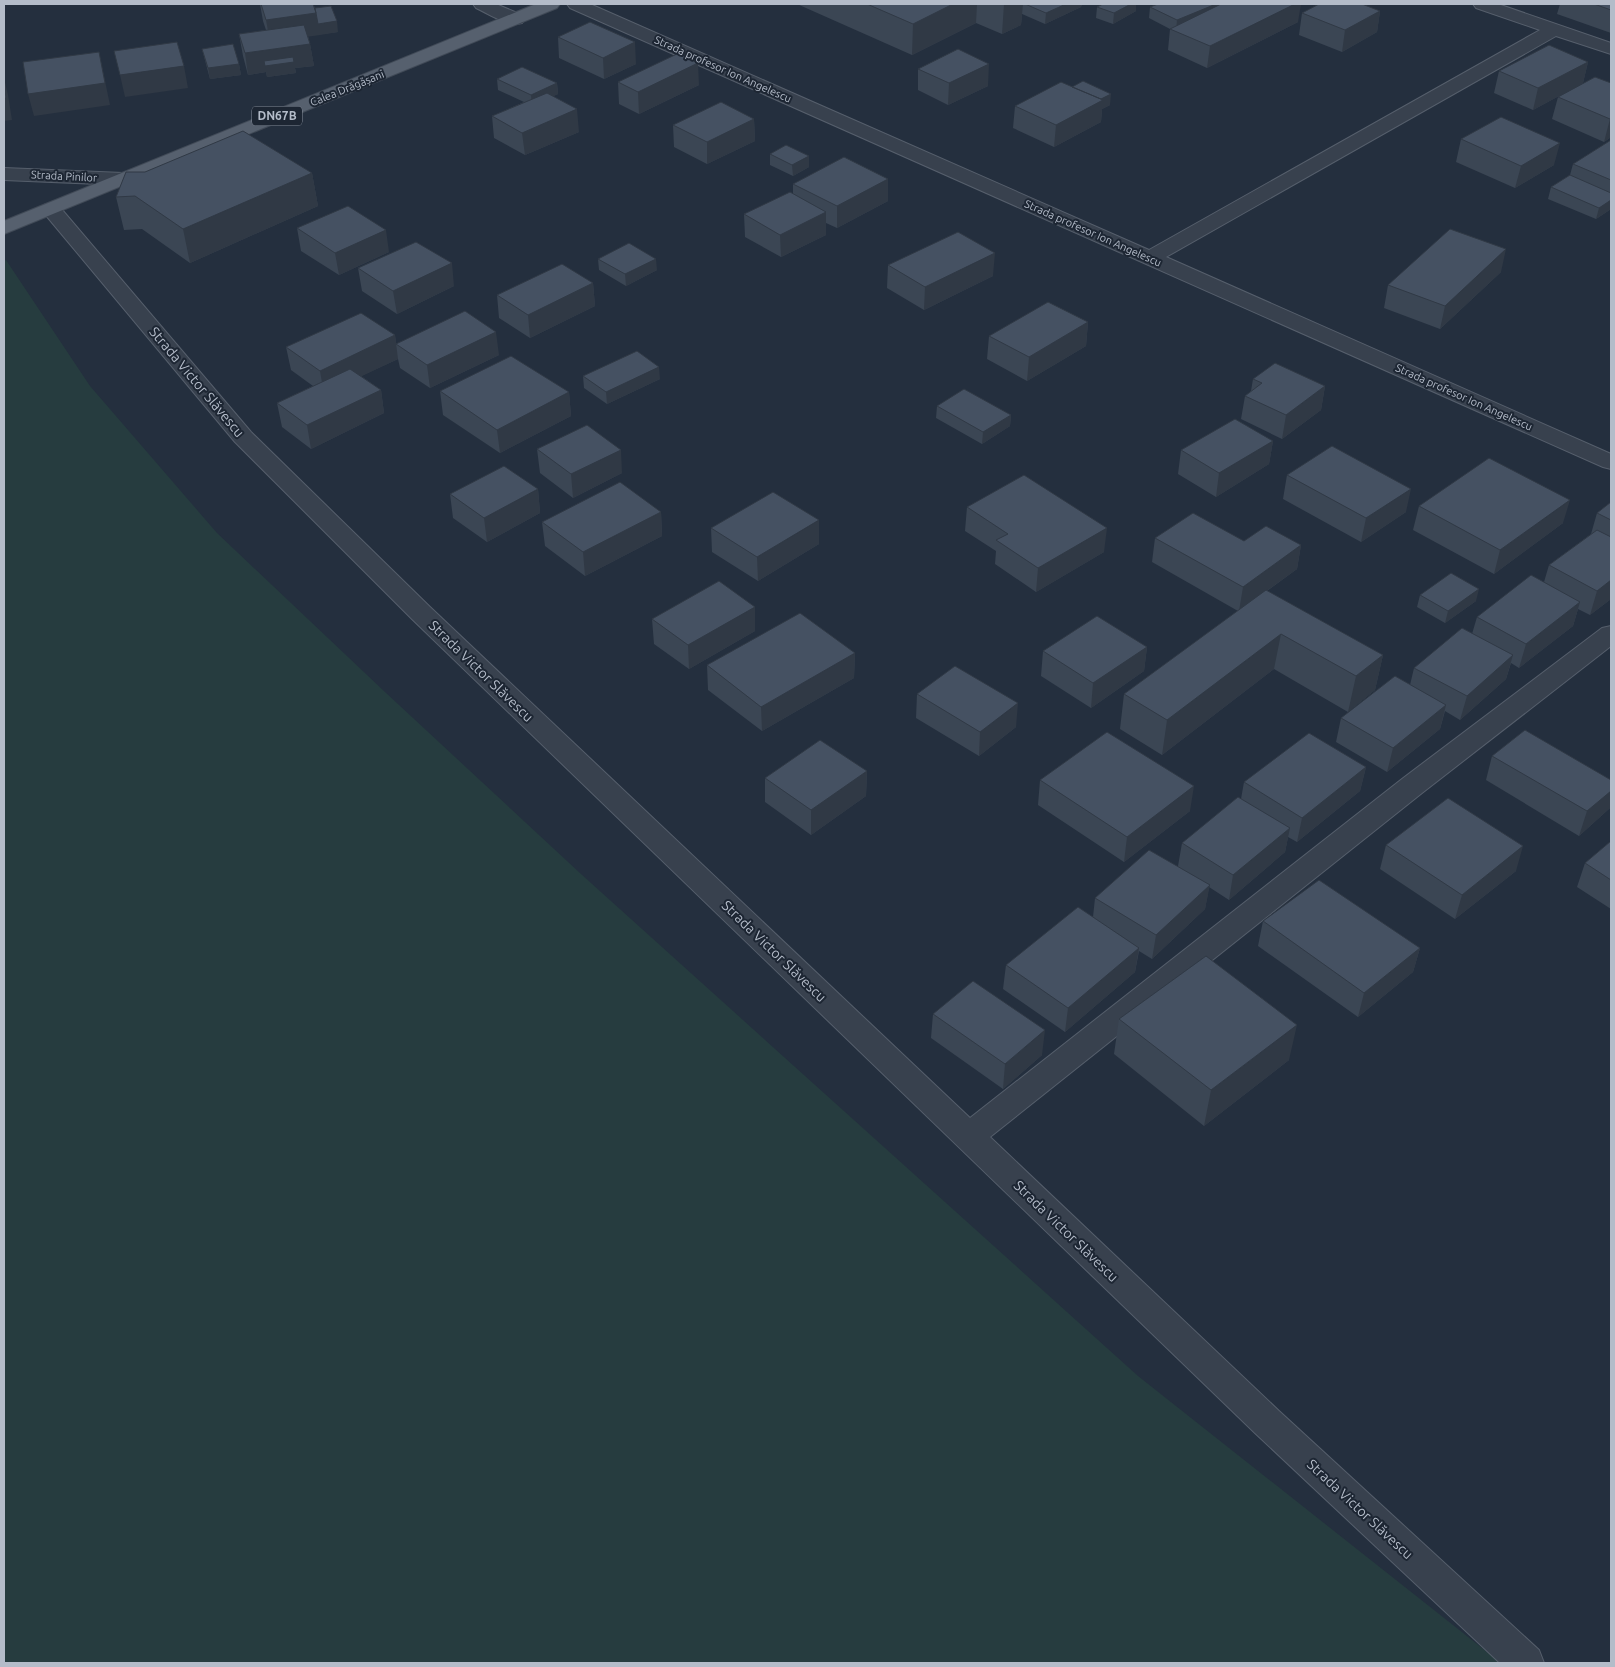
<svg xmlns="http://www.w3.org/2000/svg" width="1615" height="1667" viewBox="0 0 1615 1667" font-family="Ubuntu,sans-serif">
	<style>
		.green { fill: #263c3f }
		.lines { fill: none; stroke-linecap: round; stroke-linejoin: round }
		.minor-casing { stroke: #565f6c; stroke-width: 2 }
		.major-casing { stroke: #414a57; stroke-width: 2 }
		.minor { fill: #38414e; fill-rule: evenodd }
		.major { fill: #56606e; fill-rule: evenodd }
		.wall { fill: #3b4654 }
		.shaded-wall { fill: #303945 }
		.building { fill: #455162; stroke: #303945 }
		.labels { text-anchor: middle; stroke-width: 4; stroke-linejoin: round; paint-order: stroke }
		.far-street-label { font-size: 11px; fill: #b4bcc9; stroke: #1d2633 }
		.shield { fill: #1d2633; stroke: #878f9c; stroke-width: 1 }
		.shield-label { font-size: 12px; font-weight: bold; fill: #b4bcc9 }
		.street-label { font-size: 14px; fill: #b4bcc9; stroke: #1d2633 }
	</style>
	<rect width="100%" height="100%" fill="#242f3e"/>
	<path class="green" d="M6 260 90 386 217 533 385 692 581 874 1138 1376 1501 1663H4V261Z"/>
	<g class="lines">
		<g class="minor-casing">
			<path id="minor" d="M473 4H496L522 15 525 19 522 23C508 27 489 14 476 8Z
				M567 4H590L1149 250 1540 30 1476 8 1473 4H1498L1611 43V54L1556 36 1166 257 1611 454V469L1603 467 570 8Z
				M4 168 123 173 130 175 133 179 130 183 123 185 4 180Z
				M51 203 58 205 251 432 430 607 970 1118 1402 779 1602 628 1611 626V646L1422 793 990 1137 1279 1411 1539 1650 1544 1663H1500L1255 1433 412 619 235 442 44 213 41 209 44 205Z"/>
		</g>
		<g class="major-casing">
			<path id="major" d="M536 4H560L557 8 4 234V221Z"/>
		</g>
		<use href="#minor" class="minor"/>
		<use href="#major" class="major"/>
	</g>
	<path class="wall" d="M260 4H313L315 8 338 32 308 36 310 44 314 66 295 68 296 73 267 77 266 72 248 75 243 56 239 34 266 30 263 21Z
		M797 4H1082L1081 7 1045 24 1022 14 1021 25 1002 34 976 23 912 55Z
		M1560 4H1611V33L1557 14Z
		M1218 6 1298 22 1207 68 1168 50 1170 29 1149 18 1150 7Z
		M1097 7 1136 11 1113 24 1096 18Z
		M1380 11 1377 32 1342 52 1299 35 1302 13Z
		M558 37 636 64 604 79 559 58Z
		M202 49 239 64 241 75 210 79Z
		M1588 62 1583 83 1533 110 1494 93 1499 71Z
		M918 69 988 86 948 105 918 90Z
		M497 79 557 83 558 94 553 96 579 132 525 155 494 138 492 116 524 102 498 90Z
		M618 82 699 85 639 114 619 104Z
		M1611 83V137L1604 142 1552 119 1558 97Z
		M1110 105 1102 109 1101 122 1054 147 1013 128 1015 106Z
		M754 119 755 141 707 164 674 147 673 125Z
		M1461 139 1554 165 1515 188 1456 162Z
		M1611 140V209L1596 219 1548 199 1551 187 1570 175 1573 164Z
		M770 154 809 167 793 176 770 165Z
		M145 172 312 173 318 206 190 263 142 229 124 230 116 197Z
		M888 179V201L837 228 826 223V235L781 257 745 237 744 214 793 194V184Z
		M297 228 389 252 339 275 301 251Z
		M598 259 657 270 626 286 599 270Z
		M888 265 993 276 924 310 887 288Z
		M358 268 454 286 397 314 362 291Z
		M1501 272 1440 329 1384 308 1388 285Z
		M593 283 595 306 530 338 499 318 497 295Z
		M1088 322 1086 346 1027 381 987 359 989 336Z
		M395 335 396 344 499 355 430 388 400 368 398 359 361 376 381 390 384 413 311 449 282 427 277 403 313 386 291 370 286 347Z
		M583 376 660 379 607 404 584 388Z
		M1253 379 1325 386 1321 410 1282 439 1241 419 1245 396 1251 391Z
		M440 391 569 392 571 416 500 453 443 415Z
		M937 406 1011 415 1010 426 982 444 936 418Z
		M1273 441 1269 464 1216 497 1178 474 1181 450Z
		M537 449 622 473 573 498 540 473Z
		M1287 475 1406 512 1361 542 1283 499Z
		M538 489 540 513 487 542 453 518 450 494Z
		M1611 502V599L1590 615 1578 609 1573 626 1519 668 1511 663 1506 679 1460 720 1445 711 1440 729 1387 772 1336 742 1341 718 1410 685 1414 668 1472 634 1477 617 1544 582 1549 565 1591 534 1597 513Z
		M1419 506 1563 523 1494 574 1413 530Z
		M967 507 1104 552 1036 592 995 564 996 551 965 531Z
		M661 512 662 536 585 576 545 546 542 522Z
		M711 528 819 544 758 581 712 552Z
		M1155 538 1244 541 1301 545 1297 569 1267 591 1383 655 1375 690 1348 712 1274 669 1162 755 1120 729 1124 694 1238 611 1152 562Z
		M1420 595 1476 601 1445 623 1417 607Z
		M652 619 755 631 689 669 654 644Z
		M1147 647 1144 671 1091 708 1041 676 1043 651Z
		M855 653 854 678 762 731 708 690 707 665Z
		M917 694 1016 727 979 756 916 718Z
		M1492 756 1611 780V806L1610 808 1579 836 1486 780Z
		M1366 767 1360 791 1297 842 1288 837 1285 852 1229 900 1209 887 1205 909 1152 959 1139 951 1135 972 1065 1032 1003 989 1006 965 1093 917 1095 898 1178 866 1182 843 1241 799 1244 782Z
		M867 771 866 796 811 835 765 802V778Z
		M1040 780 1190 811 1124 862 1038 805Z
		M1611 841V909L1577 887 1585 863Z
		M1386 845 1516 871 1455 919 1380 869Z
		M1263 921 1420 948 1413 972 1358 1017 1258 946Z
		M933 1014 1042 1055 1003 1089 931 1038Z
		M1119 1019 1289 1060 1204 1126 1114 1054Z"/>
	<path class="shaded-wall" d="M953 4H977L976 23 912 55 913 24Z
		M1004 4H1023L1021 25 1002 34Z
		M1066 4H1082L1081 7 1045 24 1046 13Z
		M1131 4H1136V11L1113 24 1114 13Z
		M1216 4H1218L1216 14 1176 31 1177 20Z
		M1295 4H1301L1298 22 1207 68 1210 46Z
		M1380 11 1377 32 1342 52 1345 30Z
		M316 13 320 35 270 42 266 20Z
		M337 21 338 32 320 35 318 24Z
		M635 42 636 64 604 79 603 58Z
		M310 44 314 66 295 68 296 73 267 77 264 61 266 72 248 75 245 53Z
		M99 52 110 105 34 116 28 94Z
		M1588 62 1583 83 1533 110 1538 88Z
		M698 63 699 85 639 114 638 92Z
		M239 64 241 75 210 79 208 68Z
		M989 64 988 86 948 105 949 83Z
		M184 66 188 88 125 97 120 75Z
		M4 78 8 95 12 120 4 121Z
		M557 83 558 94 532 107 531 95Z
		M1111 94 1110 105 1102 109 1101 122 1054 147 1056 125 1089 105Z
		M577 109 579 132 525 155 522 133Z
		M754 119 755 141 707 164V142Z
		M1610 119H1611V137L1604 142Z
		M1560 143 1554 165 1515 188 1521 166Z
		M809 156V167L793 176 792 165Z
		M312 173 318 206 190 263 183 229Z
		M888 179V201L837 228V206Z
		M1611 200V209L1596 219 1599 208Z
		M826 212V235L781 257 780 235Z
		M386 230 389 252 339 275 335 253Z
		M1506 249 1501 272 1440 329 1445 306Z
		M995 253 993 276 924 310 925 287Z
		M656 259 657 270 626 286 625 274Z
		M452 263 454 286 397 314 393 291Z
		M593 283 595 306 530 338 528 315Z
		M1088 322 1086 346 1027 381 1029 357Z
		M496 332 499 355 430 388 427 365Z
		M395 335 398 359 324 394 320 371Z
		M659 367 660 379 607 404 606 392Z
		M1325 386 1321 410 1282 439 1286 415Z
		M381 390 384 413 311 449 307 425Z
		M569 392 571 416 500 453 497 430Z
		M1011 415 1010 426 982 444 983 432Z
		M1273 441 1269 464 1216 497 1219 473Z
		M621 450 622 473 573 498 571 474Z
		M538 489 540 513 487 542 484 518Z
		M1411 489 1406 512 1361 542 1366 518Z
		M1570 500 1563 523 1494 574 1500 550Z
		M661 512 662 536 585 576 583 552Z
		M819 520V544L758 581 757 557Z
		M1107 528 1104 552 1036 592 1038 568Z
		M1301 545 1297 569 1239 611 1243 587Z
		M1611 580V599L1590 615 1597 591Z
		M1479 589 1476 601 1445 623 1448 611Z
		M1580 602 1573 626 1519 668 1526 644Z
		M755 607V631L689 669 688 645Z
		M1281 634 1274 669 1162 755 1167 720Z
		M1147 647 1144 671 1091 708 1093 683Z
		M855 653 854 678 762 731 761 707Z
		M1383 655 1375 690 1348 712 1356 676Z
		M1513 655 1506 679 1460 720 1467 696Z
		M1018 703 1016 727 979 756 980 732Z
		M1446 705 1440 729 1387 772 1393 748Z
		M1366 767 1360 791 1297 842 1302 818Z
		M867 771 866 796 811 835V810Z
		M1194 786 1190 811 1124 862 1127 837Z
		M1611 791V806L1610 808 1579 836 1587 811Z
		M1290 828 1285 852 1229 900 1233 875Z
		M1523 846 1516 871 1455 919 1462 895Z
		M1210 885 1205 909 1152 959 1156 935Z
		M1139 948 1135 972 1065 1032 1068 1008Z
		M1420 948 1413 972 1358 1017 1364 993Z
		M1297 1025 1289 1060 1204 1126 1211 1090Z
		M1045 1030 1042 1055 1003 1089 1005 1064Z"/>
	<path class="building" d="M261 4H313L316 13 266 20Z
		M867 4H953L913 24Z
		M1025 4H1066L1046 13Z
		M1103 4H1131L1114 13 1097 7Z
		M1158 4H1216L1177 20 1150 7Z
		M1221 4H1295L1210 46 1170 29Z
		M1319 4H1362L1380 11 1345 30 1302 13Z
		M1594 4H1611V10Z
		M331 6 337 21 318 24 316 13 315 8Z
		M590 22 635 42 603 58 558 37Z
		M304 25 310 44 245 53 239 34Z
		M177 42 184 66 120 75 114 51Z
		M233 44 239 64 208 68 202 49Z
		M1549 45 1588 62 1538 88 1499 71Z
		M958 49 989 64 949 83 918 69Z
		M99 52 105 83 28 94 23 62Z
		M679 53 698 63 638 92 618 82Z
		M293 57 294 62 265 66 264 61Z
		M522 67 557 83 531 95 497 79Z
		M1595 77 1611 83V119H1610L1558 97Z
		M4 81 6 98H4Z
		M1083 81 1111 94 1101 99 1072 87Z
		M1061 82 1103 100 1056 125 1015 106Z
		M547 93 577 109 522 133 492 116Z
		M721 102 754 119 707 142 673 125Z
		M1501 117 1560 143 1521 166 1461 139Z
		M243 131 312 173 183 229 135 196 116 197 126 172H145Z
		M1611 140V180L1573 164Z
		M786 145 809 156 792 165 770 154Z
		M844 157 888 179 837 206 793 184Z
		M1570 175 1611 193V200L1599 208 1551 187Z
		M790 192 826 212 780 235 744 214Z
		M348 206 386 230 335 253 297 228Z
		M1450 229 1506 249 1445 306 1388 285Z
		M958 232 995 253 925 287 888 265Z
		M416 242 452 263 393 291 358 268Z
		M629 243 656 259 625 274 598 259Z
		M562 264 593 283 528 315 497 295Z
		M1048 302 1088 322 1029 357 989 336Z
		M465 311 496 332 427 365 396 344Z
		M361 313 395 335 320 371 286 347Z
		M637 351 659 367 606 392 583 376Z
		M511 356 569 392 497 430 440 391Z
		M1275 363 1325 386 1286 415 1245 396 1262 383 1253 379Z
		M350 369 381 390 307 425 277 403Z
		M964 389 1011 415 983 432 937 406Z
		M1235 419 1273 441 1219 473 1181 450Z
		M587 425 621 450 571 474 537 449Z
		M1332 446 1411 489 1366 518 1287 475Z
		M1489 458 1570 500 1500 550 1419 506Z
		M504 466 538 489 484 518 450 494Z
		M1024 475 1107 528 1038 568 996 540 1008 534 967 507Z
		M620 482 661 512 583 552 542 522Z
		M773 492 819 520 757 557 711 528Z
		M1611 502V520L1597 513Z
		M1193 513 1244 541 1266 526 1301 545 1243 587 1155 538Z
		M1597 530 1611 537V580L1597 591 1549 565Z
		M1451 573 1479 589 1448 611 1420 595Z
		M1531 575 1580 602 1526 644 1477 617Z
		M719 581 755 607 688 645 652 619Z
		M1266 590 1383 655 1356 676 1281 634 1167 720 1124 694Z
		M800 613 855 653 761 707 707 665Z
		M1097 616 1147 647 1093 683 1043 651Z
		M1462 628 1513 655 1467 696 1414 668Z
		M955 666 1018 703 980 732 917 694Z
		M1395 676 1446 705 1393 748 1341 718Z
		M1525 730 1611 780V791L1587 811 1492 756Z
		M1107 732 1194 786 1127 837 1040 780Z
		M1309 733 1366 767 1302 818 1244 782Z
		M820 740 867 771 811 810 765 778Z
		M1238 797 1290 828 1233 875 1182 843Z
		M1448 798 1523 846 1462 895 1386 845Z
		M1611 841V880L1585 863Z
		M1149 850 1210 885 1156 935 1095 898Z
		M1319 880 1420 948 1364 993 1263 921Z
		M1078 907 1139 948 1068 1008 1006 965Z
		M1206 956 1297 1025 1211 1090 1119 1019Z
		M973 981 1045 1030 1005 1064 933 1014Z"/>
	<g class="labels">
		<g class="far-street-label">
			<text transform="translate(723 69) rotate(24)" y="4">Strada profesor Ion Angelescu</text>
			<text transform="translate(347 88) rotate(-22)" y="4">Calea Drăgășani</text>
			<text transform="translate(64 176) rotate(3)" y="4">Strada Pinilor</text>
			<text transform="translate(1093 233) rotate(24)" y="4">Strada profesor Ion Angelescu</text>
			<text transform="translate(1464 397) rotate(24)" y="4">Strada profesor Ion Angelescu</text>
		</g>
		<rect class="shield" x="252" y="106.5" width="50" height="19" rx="4"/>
		<g class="shield-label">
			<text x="277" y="120">DN67B</text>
		</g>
		<g class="street-label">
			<text transform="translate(197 382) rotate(50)" y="5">Strada Victor Slăvescu</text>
			<text transform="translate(481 671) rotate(44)" y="5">Strada Victor Slăvescu</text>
			<text transform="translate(774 951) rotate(44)" y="5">Strada Victor Slăvescu</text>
			<text transform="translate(1066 1231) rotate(44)" y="5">Strada Victor Slăvescu</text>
			<text transform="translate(1360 1509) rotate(43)" y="5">Strada Victor Slăvescu</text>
		</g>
	</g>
	<rect width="1615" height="1667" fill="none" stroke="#b4bcc9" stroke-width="10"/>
</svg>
